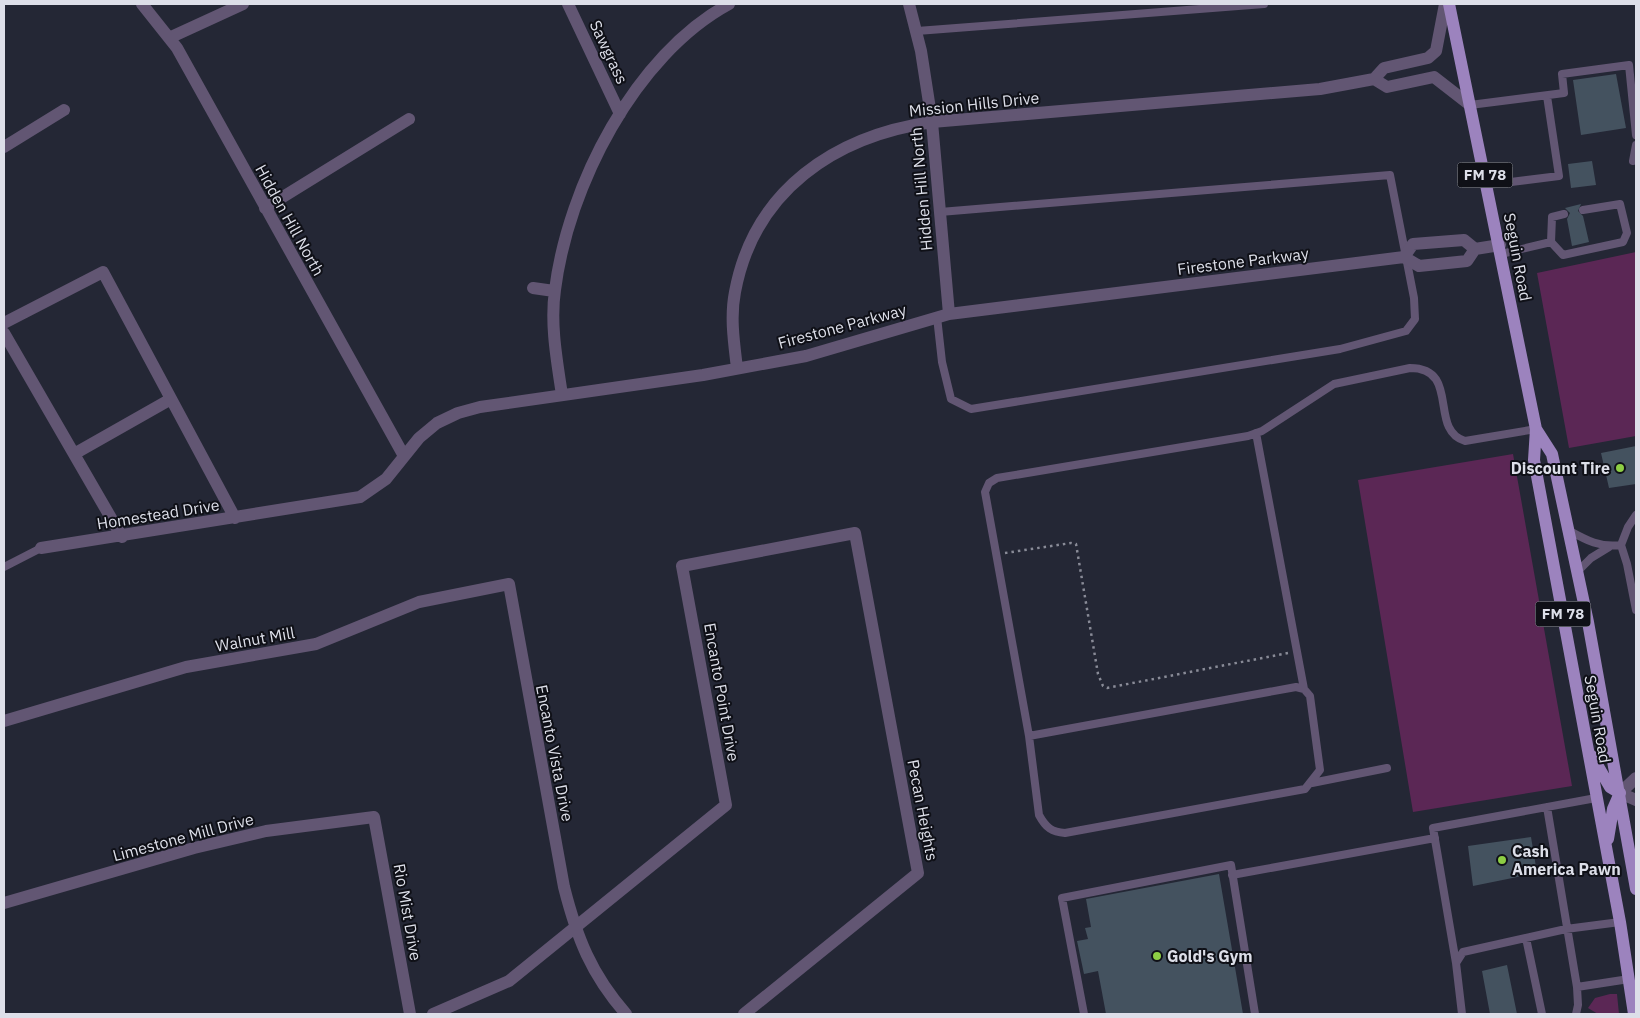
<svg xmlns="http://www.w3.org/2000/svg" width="1640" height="1018" viewBox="0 0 1640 1018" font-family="'IBM Plex Sans',sans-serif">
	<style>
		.green { fill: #5b2755 }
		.building { fill: #44525f }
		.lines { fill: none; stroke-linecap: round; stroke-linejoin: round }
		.path { stroke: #898b97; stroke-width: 2.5; stroke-dasharray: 2.5 4; stroke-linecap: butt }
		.lane { stroke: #625673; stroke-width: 8 }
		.street { stroke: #625673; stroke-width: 12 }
		.primary { stroke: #9c83be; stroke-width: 12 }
		.poi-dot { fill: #8dce44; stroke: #0f1017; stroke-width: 2 }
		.labels { text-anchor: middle; stroke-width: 4; stroke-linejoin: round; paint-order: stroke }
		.shield { fill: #0f1017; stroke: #9fa1aa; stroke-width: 1 }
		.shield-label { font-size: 15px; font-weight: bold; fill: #dddfe9 }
		.street-label { font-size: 16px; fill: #dddfe9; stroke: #0f1017 }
		.poi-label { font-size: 16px; font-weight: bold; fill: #dddfe9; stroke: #0f1017; text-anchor: start }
	</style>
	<rect width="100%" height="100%" fill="#242735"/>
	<path class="green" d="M1636 252V436L1569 448 1537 273Z
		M1513 454 1572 786 1413 812 1358 480Z
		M1610 994H1617L1619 1014H1598L1588 1008 1595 998Z"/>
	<path class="building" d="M1616 74 1626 128 1581 135 1573 80Z
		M1592 161 1596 185 1571 188 1568 164Z
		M1581 204 1578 211 1583 216 1589 242 1572 246 1567 219 1570 213 1565 208Z
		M1636 446V484L1609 488 1601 453Z
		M1531 837 1537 873 1473 886 1468 846Z
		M1219 874 1243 1014H1106L1098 971 1084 974 1077 941 1088 939 1085 928 1091 927 1086 899Z
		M1507 965 1517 1014H1490L1482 971Z"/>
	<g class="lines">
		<path class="path" d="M1005 553 1071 543 1076 544 1098 674 1103 686 1107 688 1288 653"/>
		<path class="lane" d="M917 31 1264 4
			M1470 105 1564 93 1562 74 1629 65 1636 135
			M1633 161 1636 145
			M1487 185 1559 176 1547 96
			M1551 242 1552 217 1564 214
			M1501 254 1551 242 1563 255 1623 242 1627 233 1620 204 1583 210
			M937 317 942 362 951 399 971 409 1340 349 1406 331 1415 319 1414 298 1390 175 940 212
			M1256 433 1304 689
			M1568 530C1586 540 1600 548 1621 545L1628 527 1636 515
			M1621 545 1627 564 1636 610
			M4 567 41 548
			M1577 572 1591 558 1609 547
			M1029 736 1296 687 1304 689 1310 696 1320 770 1305 789 1065 833C1052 832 1046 828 1039 815L1029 736 985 492 989 483 997 478 1248 436 1262 431 1334 384 1410 368C1461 368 1428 430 1465 441L1536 429
			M1312 783 1387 768
			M1547 807 1577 987 1578 1005 1576 1014
			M1232 875 1435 838
			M1526 938 1542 1014
			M1456 963 1433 828 1596 798
			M1577 987 1629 979
			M1084 1014 1062 898 1231 865 1255 1014
			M1462 1014 1456 963 1463 952 1566 929 1620 922"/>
		<path class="street" d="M142 4 177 48 404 456
			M568 4 620 114
			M909 4 921 51 932 122 949 314
			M169 38 243 4
			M1374 79 1387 87 1434 77 1470 105
			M4 147 64 110
			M265 208 409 119
			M1404 257 1413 244 1464 240 1475 249
			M533 288 554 291
			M4 323 103 272 235 518
			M4 333 122 537
			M737 368C734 343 730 317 735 292 754 190 835 136 932 122L1320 89 1374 79 1384 68 1428 58 1436 51 1445 4
			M562 395C557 361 550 324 555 290 568 186 635 55 729 4
			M74 454 171 399
			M41 548 360 497 386 479 419 438 437 423 458 413 480 407 703 375 806 356 949 314 1404 257 1419 266 1467 261 1475 249 1500 245
			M4 721 186 667 316 644 419 602 509 584 564 887C577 938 591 974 626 1014
			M1636 778 1620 793 1636 800
			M4 903 194 848 266 831 374 817 410 1014
			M433 1014 509 981 726 805 682 566 855 533 918 873 744 1014"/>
		<path class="primary" d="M1449 4 1536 429 1534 460 1620 922 1634 1014
			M1536 429 1552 454 1588 622 1636 889
			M1592 756 1610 787 1620 793
			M1608 839 1613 809 1620 793"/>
	</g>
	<g class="poi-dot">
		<circle cx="1620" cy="468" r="5"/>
		<circle cx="1502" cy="860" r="5"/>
		<circle cx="1157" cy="956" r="5"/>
	</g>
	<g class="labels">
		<g class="shield">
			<rect x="1457.5" y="162.5" width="55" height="25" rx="4"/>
			<rect x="1535.5" y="601.5" width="55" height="25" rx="4"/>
		</g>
		<g class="shield-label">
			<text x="1485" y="180">FM 78</text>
			<text x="1563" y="619">FM 78</text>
		</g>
		<g class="street-label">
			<text transform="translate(609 52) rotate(65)" y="6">Sawgrass</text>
			<text transform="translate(974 104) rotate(-6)" y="6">Mission Hills Drive</text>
			<text transform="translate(921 189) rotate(-95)" y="6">Hidden Hill North</text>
			<text transform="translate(290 220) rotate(61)" y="6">Hidden Hill North</text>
			<text transform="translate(1518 257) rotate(79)" y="6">Seguin Road</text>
			<text transform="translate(1243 261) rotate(-7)" y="6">Firestone Parkway</text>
			<text transform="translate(842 326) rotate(-15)" y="6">Firestone Parkway</text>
			<text transform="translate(158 514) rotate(-9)" y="6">Homestead Drive</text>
			<text transform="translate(255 639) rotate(-10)" y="6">Walnut Mill</text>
			<text transform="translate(722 692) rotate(80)" y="6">Encanto Point Drive</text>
			<text transform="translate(1598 719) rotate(80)" y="6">Seguin Road</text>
			<text transform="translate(555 753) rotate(79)" y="6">Encanto Vista Drive</text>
			<text transform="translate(923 810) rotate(79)" y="6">Pecan Heights</text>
			<text transform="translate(183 837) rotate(-15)" y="6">Limestone Mill Drive</text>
			<text transform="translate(408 912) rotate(80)" y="6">Rio Mist Drive</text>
		</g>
		<g class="poi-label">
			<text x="1610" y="474" text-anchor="end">Discount Tire</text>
			<text x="1512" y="857">Cash<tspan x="1512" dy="18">America Pawn</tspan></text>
			<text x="1167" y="962">Gold's Gym</text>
		</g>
	</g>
	<rect width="1640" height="1018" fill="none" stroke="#dddfe9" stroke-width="10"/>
</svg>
